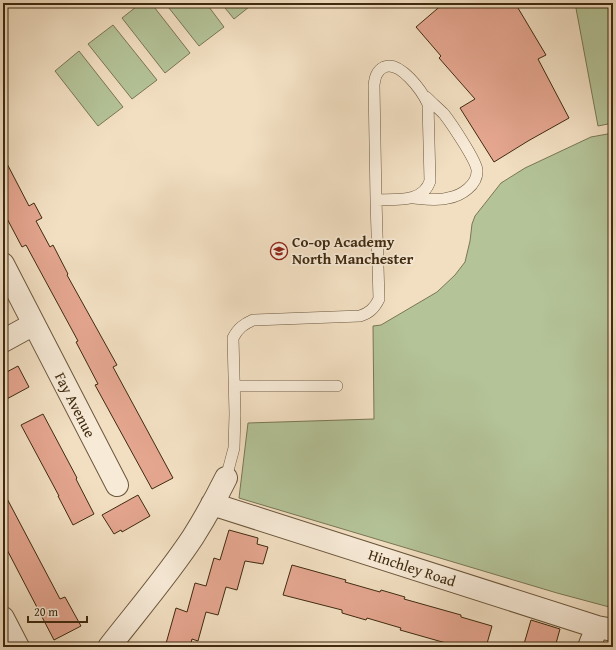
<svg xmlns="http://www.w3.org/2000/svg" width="616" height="650" viewBox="0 0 616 650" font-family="'Gentium Book Plus',serif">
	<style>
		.green { fill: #b4c398; stroke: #7a7654 }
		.building { fill: #e5a690; stroke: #3f2a0f }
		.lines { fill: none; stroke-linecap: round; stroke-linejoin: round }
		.service-casing { stroke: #6c573c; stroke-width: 12 }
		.minor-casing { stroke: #6c573c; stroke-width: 24 }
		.tertiary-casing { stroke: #6c573c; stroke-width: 24 }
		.service { stroke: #f7ead7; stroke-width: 11 }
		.minor { stroke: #f7ead7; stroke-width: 22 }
		.tertiary { stroke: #f7ead7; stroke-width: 22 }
		.labels { text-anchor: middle; stroke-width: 3.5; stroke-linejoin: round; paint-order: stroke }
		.poi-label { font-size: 15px; font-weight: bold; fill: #3f2a0f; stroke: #f7ead7; text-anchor: start }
		.street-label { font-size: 15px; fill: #3f2a0f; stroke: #f7ead7 }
	</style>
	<rect width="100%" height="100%" fill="#f2dfc2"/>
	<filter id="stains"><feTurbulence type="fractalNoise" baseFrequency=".005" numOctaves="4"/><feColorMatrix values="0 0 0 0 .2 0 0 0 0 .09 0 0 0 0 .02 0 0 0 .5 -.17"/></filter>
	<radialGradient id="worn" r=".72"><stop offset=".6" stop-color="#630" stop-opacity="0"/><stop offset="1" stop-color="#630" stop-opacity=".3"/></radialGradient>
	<path class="green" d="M141 3H151L190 53 165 73 122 18Z
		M165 3H206L224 27 199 46Z
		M221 3H254L234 19Z
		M575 3H613V123L598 126Z
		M113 25 157 80 132 99 88 44Z
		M79 51 123 107 98 126 55 71Z
		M613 133V608L557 593 239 498 248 423 374 419 373 326 381 325 437 292 455 275 465 262 470 241 472 224 475 216 501 183 525 168 591 137Z"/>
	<path class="building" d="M444 3H515L546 55 538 59 569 118 528 141 494 162 460 108 475 99 439 58 441 56 416 27Z
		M3 156 29 206 34 203 42 218 36 221 50 247 53 245 68 274 67 275 117 365 113 367 173 478 152 489 95 385 98 384 76 342 78 341 26 245 22 247 3 211Z
		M18 366 29 387 3 401V374Z
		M43 414 77 478 76 479 94 514 73 525 58 496H59L21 425Z
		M3 491 60 599 65 597 81 626 54 640 3 542Z
		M138 495 150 516 122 532 121 530 114 534 102 515Z
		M229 530 258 538 257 544 268 547 263 564 245 561 237 590 226 587 218 615 206 612 198 641 192 639 190 647H165L176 608 187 612 195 583 206 586 214 558 220 560Z
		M292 565 346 580 345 582 380 592 381 590 405 597 404 599 461 615V617L492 626 486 647H460L400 630 401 628 367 618 366 620 342 613V610L283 595Z
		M531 620 560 629 555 647H534L524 644Z"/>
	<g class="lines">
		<g class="service-casing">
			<path id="service" d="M414 198C425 199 437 201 448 198 461 196 478 185 477 170 476 160 451 123 444 114 438 108 432 103 426 97
				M234 386H337
				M226 478 234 448 235 414 233 338C238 328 244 324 253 320L360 316C369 313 374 309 379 299L376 200C396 199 423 203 430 181L428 104C422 91 400 60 384 67 376 71 375 78 374 85L376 200"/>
		</g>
		<g class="minor-casing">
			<path id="minor" d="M3 264 117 485
				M3 341 34 324
				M212 504 597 627 613 630
				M109 647C137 611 168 575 193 537 205 518 216 498 226 478
				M589 647 597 627"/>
		</g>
		<g class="tertiary-casing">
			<path id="tertiary" d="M3 618 18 647"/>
		</g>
		<use href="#service" class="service"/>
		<use href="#minor" class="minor"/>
		<use href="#tertiary" class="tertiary"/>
	</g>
	<defs>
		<g id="school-ring" transform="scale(0.9)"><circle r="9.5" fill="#f7ead7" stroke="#8f2418" stroke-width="1.5"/><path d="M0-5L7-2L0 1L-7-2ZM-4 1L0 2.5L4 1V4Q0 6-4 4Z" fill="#8f2418"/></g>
	</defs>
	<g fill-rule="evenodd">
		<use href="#school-ring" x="279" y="251"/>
	</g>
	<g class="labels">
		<g class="poi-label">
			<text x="292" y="247">Co-op Academy<tspan x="292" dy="17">North Manchester</tspan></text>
		</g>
		<g class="street-label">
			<text transform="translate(75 405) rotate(63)" y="5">Fay Avenue</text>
			<text transform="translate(412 568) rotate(18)" y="5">Hinchley Road</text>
		</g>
	</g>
	<rect width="616" height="650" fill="none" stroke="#f2dfc2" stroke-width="16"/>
	<rect x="4" y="4" width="608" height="642" fill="none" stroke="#3f2a0f" stroke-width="2"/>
	<rect x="8" y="8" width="600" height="634" fill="none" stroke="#3f2a0f"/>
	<path d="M28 616v6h59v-6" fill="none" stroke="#3f2a0f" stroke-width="2"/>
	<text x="34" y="616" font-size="12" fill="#3f2a0f" stroke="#f7ead7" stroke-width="3" paint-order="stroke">20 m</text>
	<rect width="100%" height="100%" filter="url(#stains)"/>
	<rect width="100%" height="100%" fill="url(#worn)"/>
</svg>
